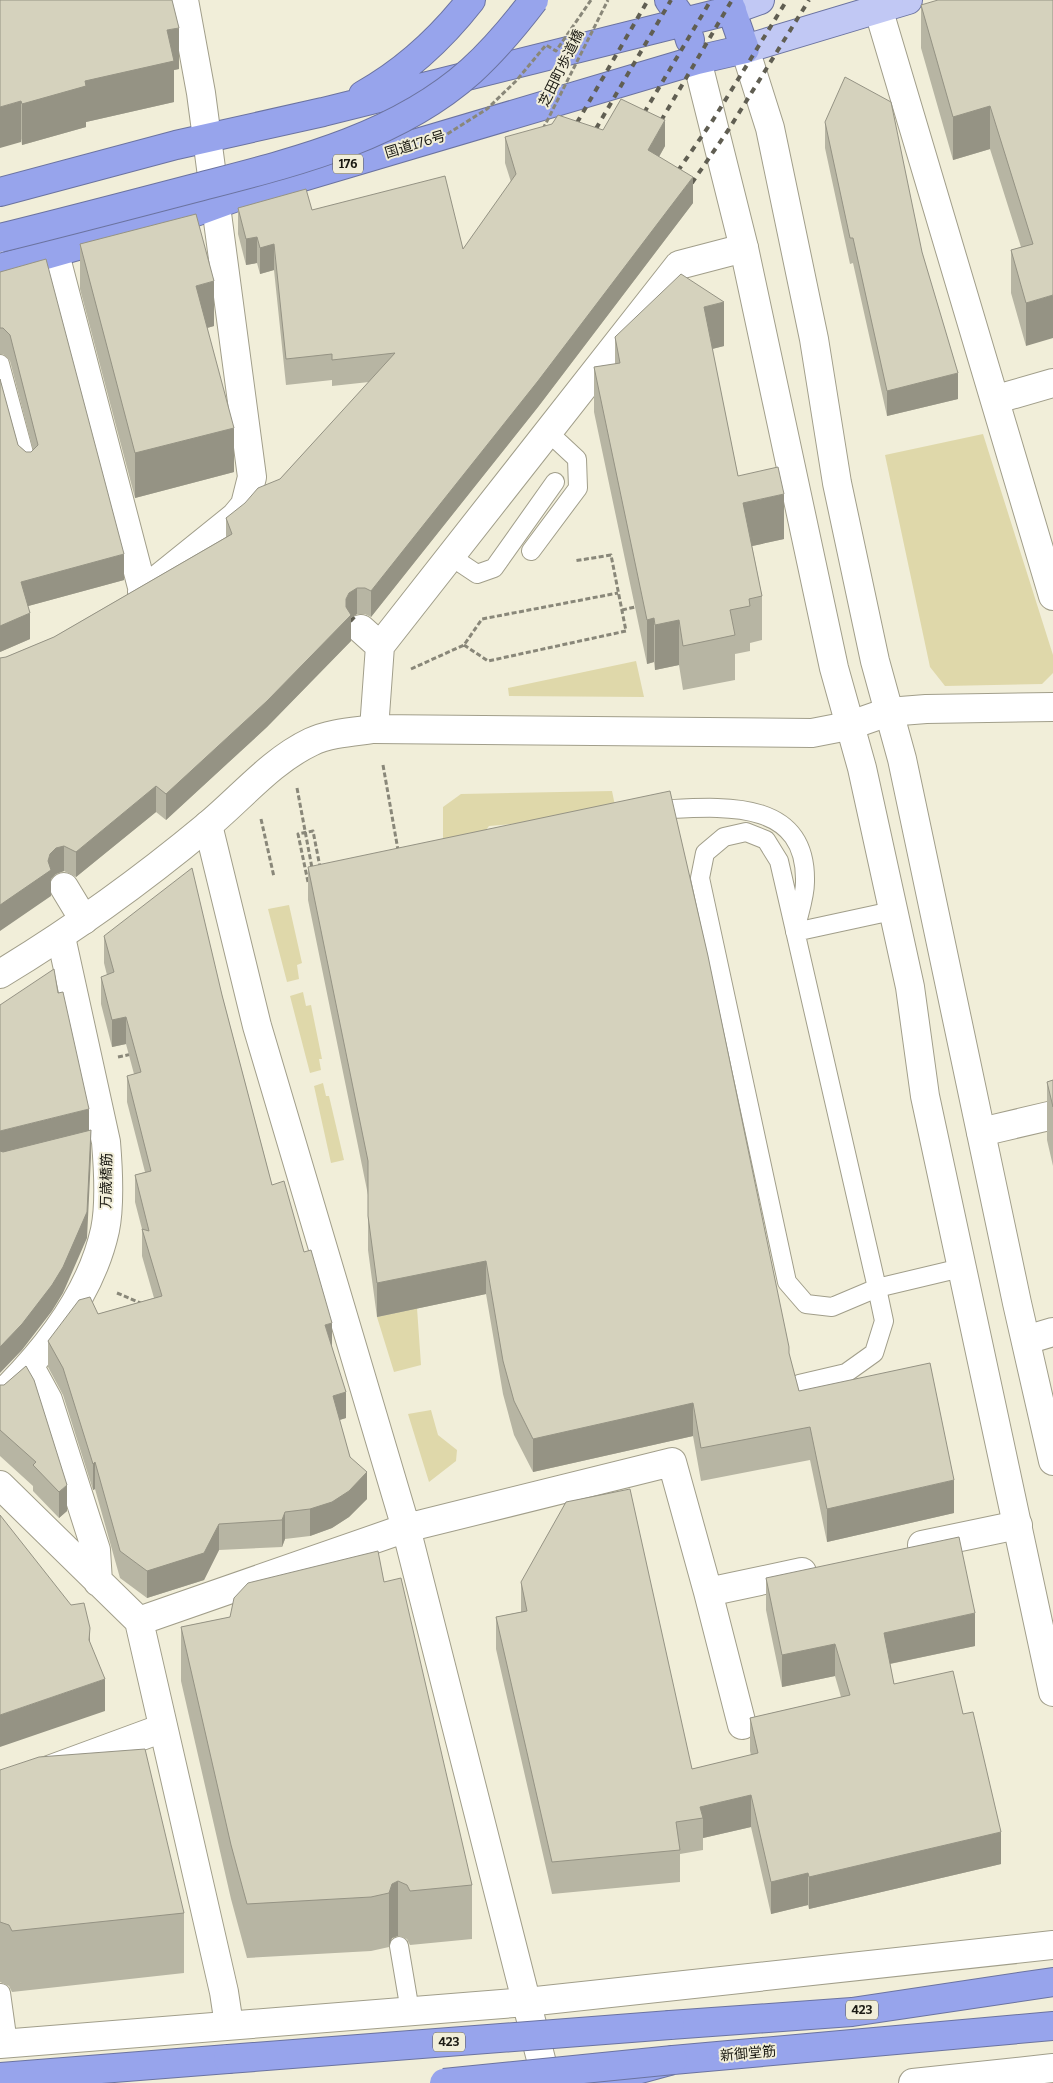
<svg xmlns="http://www.w3.org/2000/svg" width="1053" height="2083" viewBox="0 0 1053 2083" font-family="Bitter,'Noto Sans JP',serif">
	<style>
		.green { fill: #dfd8aa }
		.lines { fill: none; stroke-linecap: round; stroke-linejoin: round }
		.lane-casing { stroke: #a19e8a; stroke-width: 20 }
		.street-casing { stroke: #a19e8a; stroke-width: 30 }
		.secondary-casing { stroke: #a19e8a; stroke-width: 30 }
		.primary-casing { stroke: #6b73a0; stroke-width: 30 }
		.highway-casing { stroke: #6b73a0; stroke-width: 30 }
		.path { stroke: #898779; stroke-width: 3; stroke-dasharray: 5 2.5; stroke-linecap: butt }
		.lane { stroke: #fff; stroke-width: 18 }
		.street { stroke: #fff; stroke-width: 28 }
		.secondary { stroke: #fff; stroke-width: 28 }
		.primary { stroke: #c1c8f4; stroke-width: 28 }
		.highway { stroke: #97a4ec; stroke-width: 28 }
		.rail { stroke: #605e52; stroke-width: 4; stroke-dasharray: 6 6; stroke-linecap: butt }
		.highway-bridge-casing { stroke: #6b73a0; stroke-width: 30; stroke-linecap: butt }
		.path-bridge { stroke: #898779; stroke-width: 3; stroke-dasharray: 5 2.5; stroke-linecap: butt }
		.highway-bridge { stroke: #97a4ec; stroke-width: 28 }
		.wall { fill: #b7b5a3 }
		.shaded-wall { fill: #959384 }
		.building { fill: #d5d2bd; stroke: #959384 }
		.labels { text-anchor: middle; stroke-width: 4; stroke-linejoin: round; paint-order: stroke }
		.shield { fill: #f1eed9; stroke: #5a594e; stroke-width: 1 }
		.shield-label { font-size: 12px; font-weight: bold; fill: #1a1912 }
		.street-label { font-size: 14px; fill: #1a1912; stroke: #f1eed9 }
	</style>
	<rect width="100%" height="100%" fill="#f1eed9"/>
	<path class="green" d="M983 434 1053 655V673L1042 684 945 686 930 667 885 455Z
		M636 661 644 697 509 696 508 688Z
		M612 791 619 825 534 822 489 826 469 853H443V807L461 794Z
		M289 905 302 963 297 965 299 979 287 982 268 909Z
		M303 992 306 1006 311 1005 322 1059H319L321 1070 310 1073 290 996Z
		M323 1083 326 1096H329L344 1160 331 1163 314 1086Z
		M417 1308 421 1365 394 1372 377 1317Z
		M431 1410 438 1435 457 1450 456 1461 429 1482 408 1414Z"/>
	<g class="lines">
		<g class="lane-casing">
			<path id="lane" d="M0 364 28 468
				M531 551 578 488 577 459 547 431
				M450 556 477 574 494 568 555 482
				M652 810C712 808 807 793 805 882 805 897 799 913 796 927
				M795 932 892 911
				M799 1384 846 1373 874 1353 884 1321 877 1288 779 861 766 840 746 832 724 837 705 853 700 878 787 1282 806 1304 832 1307 877 1288 961 1268
				M399 1946 410 2011
				M1 1993 8 2043"/>
		</g>
		<g class="street-casing">
			<path id="street" d="M878 8 1053 596
				M744 248 679 265 380 646 374 729 812 733 848 726 888 712 926 709 1053 707
				M55 254 143 591
				M997 399 1053 383
				M142 592 235 517 245 505 252 477 201 93 184 0
				M361 629 380 646
				M208 825 257 1026 406 1528 547 2083
				M64 887 84 920
				M981 1132 1053 1115
				M1026 1340 1053 1332
				M30 1367 48 1400 96 1550 98 1582
				M0 1396C46 1351 91 1294 105 1230 110 1206 108 1166 106 1142L61 937
				M0 1485 139 1621 224 1992 229 2025
				M922 1545 1018 1525
				M708 1592 802 1572
				M139 1621 406 1528 672 1462 708 1592 742 1725"/>
		</g>
		<g class="secondary-casing">
			<path id="secondary" d="M745 49 770 128 814 339 837 483 875 661 902 759 1017 1303 1053 1461
				M697 60 744 248 834 668 862 768 910 987 925 1096 1053 1692
				M0 974C73 930 142 880 207 826 241 798 271 761 311 742 330 733 352 732 374 729
				M0 1788 163 1728
				M0 2044 527 2002 1053 1945
				M913 2083 1053 2068"/>
		</g>
		<g class="primary-casing">
			<path id="primary" d="M732 10 760 0
				M745 49 908 0"/>
		</g>
		<g class="highway-casing">
			<path id="highway" d="M669 0 685 23 690 40
				M363 95C404 72 442 37 471 0
				M0 192 176 145 323 112 732 10
				M0 268 190 214 242 195 697 60 745 49 728 0
				M670 2025 852 2012 1053 1982
				M0 2077 228 2059
				M589 2083 673 2060 1053 2026"/>
		</g>
		<path class="path" d="M622 610 635 607
			M464 645 488 661 626 631 611 555 574 561
			M411 669 464 645 482 619 618 593
			M383 765 398 850
			M297 788 312 868
			M261 819 274 877
			M308 882 298 834 313 831 320 867
			M118 1057 132 1054
			M117 1293 143 1304"/>
		<use href="#lane" class="lane"/>
		<use href="#street" class="street"/>
		<use href="#secondary" class="secondary"/>
		<use href="#primary" class="primary"/>
		<use href="#highway" class="highway"/>
		<path class="rail" d="M638 123 711 0
			M655 131 732 0
			M571 133 648 0
			M590 139 671 0
			M671 181 713 120 787 0
			M685 193 729 129 809 0
			M342 630 366 604"/>
		<g class="highway-bridge-casing">
			<path id="highway-bridge" d="M0 238C65 222 130 205 195 188 291 163 395 139 471 71 495 49 515 25 534 0
				M228 2059 670 2025
				M444 2083 673 2060"/>
		</g>
		<path class="path-bridge" d="M543 129 608 0
			M441 138 487 109 516 81 546 45 556 51 591 0"/>
		<use href="#highway-bridge" class="highway-bridge"/>
	</g>
	<path class="wall" d="M0 0 179 69 174 70V102L86 122V127L22 145Z
		M1053 0 1026 346 1011 293V250L1021 247 990 149 953 160 921 48V5Z
		M825 122 958 399 887 416 853 263 850 264 825 148Z
		M603 130 665 146 659 157 693 203 538 407 371 617 365 614H357L351 618V641L267 727 166 820 156 812 76 877 64 871 56 874 51 879V896L6 657 54 637 226 537V518L280 479 369 382 332 386V380L286 385 274 270 260 274 257 263 246 265 238 234V208L312 210 463 249 511 182 505 163V137Z
		M80 244 214 326 207 328 234 472 135 498 80 289Z
		M0 272 124 580 28 606 30 639 0 652V379L18 445 26 452H31L33 450 10 361 3 354H0Z
		M615 337 724 346 712 349 738 476 784 539 752 546 762 596V640L750 643V651L735 654V680L683 690 679 665 655 670 654 662 647 664 594 412V367L615 364Z
		M308 867 789 1356 799 1391 954 1513 827 1542 810 1460 701 1481 693 1436 533 1472 514 1435 503 1394 486 1294 377 1317 368 1250V1195L308 900Z
		M104 936 222 995 272 1185 332 1348 346 1418 339 1420 350 1457 367 1499 349 1517 332 1528 310 1536 285 1539 282 1547 219 1550 204 1580 147 1598 120 1578 95 1489 93 1490 63 1395 48 1367V1341L98 1314 154 1298 142 1256V1229L135 1202V1175L145 1172 127 1102V1076L134 1074 126 1044 112 1047 101 1004V977L107 975 104 963Z
		M1053 1080V1166L1047 1140V1082Z
		M26 1366 67 1511 59 1518 33 1491V1486L0 1456V1385H4Z
		M766 1578 975 1646 890 1664 894 1684 963 1714 1001 1864 809 1909 808 1905 771 1914 751 1827 703 1838V1850L680 1854V1882L552 1894 496 1649V1617L521 1612V1582L692 1769 751 1755 750 1751V1718L841 1697 835 1676 782 1687 766 1610Z
		M384 1582 472 1885V1939L410 1945 407 1939 398 1936 392 1938 389 1947 371 1951 247 1958 231 1899 181 1681V1627L230 1617Z
		M0 1770 184 1913V1973L12 1992 9 1986 0 1982Z"/>
	<path class="shaded-wall" d="M179 28V69L174 70V102L86 122V127L22 145V104L167 30Z
		M21 101V142L0 148V107Z
		M990 106V149L953 160V117Z
		M665 120V146L648 176V150Z
		M693 177V203L538 407 371 617V591Z
		M257 237V263L246 265V239Z
		M274 244V270L260 274V248Z
		M214 281V326L196 331V286Z
		M1053 295V338L1026 346V303Z
		M724 302V346L704 351V307Z
		M958 373V399L887 416V391Z
		M234 428V472L135 498V453Z
		M784 494V539L743 548V503Z
		M124 554V580L21 608V582Z
		M357 588V614L351 618V641L267 727 166 820V794L346 599 349 593Z
		M30 613V639L0 652V626Z
		M654 618V662L647 664V620Z
		M679 620V665L655 670V625Z
		M156 786V812L76 877V852Z
		M64 846V871L56 874 51 879V896L0 931V905L48 861 50 854 56 848Z
		M126 1017V1044L112 1047V1020Z
		M89 1109V1135L0 1157V1131Z
		M91 1130V1157L87 1238 63 1293 52 1311 22 1350 0 1373V1347Z
		M486 1261V1294L377 1317V1283Z
		M332 1323V1349L325 1325Z
		M346 1392V1418L333 1422V1396Z
		M693 1403V1436L533 1472V1439Z
		M95 1462V1489L93 1490V1464Z
		M367 1472V1499L349 1517 332 1528 310 1536V1509Z
		M954 1480V1513L827 1542V1509Z
		M67 1485V1511L59 1518V1492Z
		M285 1512V1539L282 1547V1520Z
		M219 1524V1550L204 1580 147 1598V1571Z
		M975 1613V1646L884 1665V1633Z
		M90 1628V1659L89 1640Z
		M835 1644V1676L782 1687V1655Z
		M105 1679V1711L0 1747V1715Z
		M751 1795V1827L703 1838V1818L700 1807Z
		M1001 1832V1864L809 1909V1877Z
		M808 1873V1905L771 1914V1882Z
		M398 1881V1936L392 1938 389 1947V1893L392 1884Z"/>
	<path class="building" d="M0 0H172L179 28 167 30 174 61 85 81 86 86 22 104 21 101 0 107Z
		M938 0H1053V295L1026 303 1011 250 1033 244 990 106 953 117 921 5Z
		M845 77 891 102 922 252 958 373 887 391 853 238H850L825 122Z
		M621 99 665 120 648 150 693 177 538 381 371 591 365 588H357L349 593 346 599V607L351 615 267 701 166 794 156 786 76 852 64 846 56 848 50 854 48 861 51 870 0 905V658L6 657 54 637 232 534 226 518 245 503 258 488 280 479 395 353 332 360V354L286 359 274 244 260 248 257 237 246 239 238 208 306 189 312 210 445 176 463 249 516 174 505 137 552 124 558 115 603 130Z
		M196 214 214 281 196 286 234 428 135 453 80 244Z
		M46 259 124 554 21 582 30 613 0 626V379L18 445 26 452H31L38 445 10 335 3 328H0V272Z
		M681 274 724 302 704 307 738 476 778 467 784 494 743 503 762 596 749 599 750 606 730 610 735 635 683 646 679 620 655 625 654 618 647 620 594 367 620 363 615 337Z
		M670 791 708 956 789 1347V1353L799 1391 930 1363 954 1480 827 1509 810 1427 701 1448 693 1403 533 1439 514 1401 503 1361 486 1261 377 1283 368 1216V1161L308 867Z
		M192 868 222 995 272 1185 284 1181 304 1252 311 1250 332 1323 325 1325 346 1392 333 1396 350 1457 367 1472 349 1491 332 1502 310 1509 285 1512 282 1520 219 1524 204 1553 147 1571 120 1551 95 1462 93 1464 63 1368 48 1341 79 1300 90 1297 98 1314 162 1296 142 1229 149 1231 135 1175 151 1171 127 1076 141 1072 126 1017 112 1020 101 977 114 972 104 936Z
		M54 969 58 993 63 992 89 1109 0 1131V1005Z
		M1053 1080V1107L1047 1082Z
		M91 1130 87 1212 63 1267 52 1285 22 1324 0 1347V1151L3 1152Z
		M26 1366 34 1380 67 1485 59 1492 33 1465 36 1462 0 1430V1385H4Z
		M630 1489 692 1769 758 1753 750 1718 850 1695 835 1644 782 1655 766 1578 959 1537 975 1613 884 1633 894 1684 953 1671 963 1714 973 1712 1001 1832 809 1877 808 1873 771 1882 751 1795 700 1807 703 1818 676 1822 680 1850 552 1862 496 1617 527 1611 521 1582 566 1502Z
		M0 1515 71 1605 84 1603 90 1628 89 1640 105 1679 0 1715Z
		M378 1551 384 1582 401 1578 472 1885 410 1891 407 1885 398 1881 392 1884 389 1893 371 1897 247 1904 231 1845 181 1627 230 1617 234 1598 248 1583Z
		M145 1749 184 1913 12 1931 9 1925 0 1922V1770L39 1757Z"/>
	<g class="labels">
		<g class="shield">
			<rect x="333" y="154.5" width="30" height="19" rx="4"/>
			<rect x="846" y="2000.5" width="32" height="19" rx="4"/>
			<rect x="433" y="2032.5" width="32" height="19" rx="4"/>
		</g>
		<g class="shield-label">
			<text x="348" y="168">176</text>
			<text x="862" y="2014">423</text>
			<text x="449" y="2046">423</text>
		</g>
		<g class="street-label">
			<text transform="translate(561 68) rotate(-64)" y="5">芝田町歩道橋</text>
			<text transform="translate(415 144) rotate(-17)" y="5">国道176号</text>
			<text transform="translate(106 1181) rotate(-89)" y="5">万歳橋筋</text>
			<text transform="translate(748 2053) rotate(-5)" y="5">新御堂筋</text>
		</g>
	</g>
</svg>
